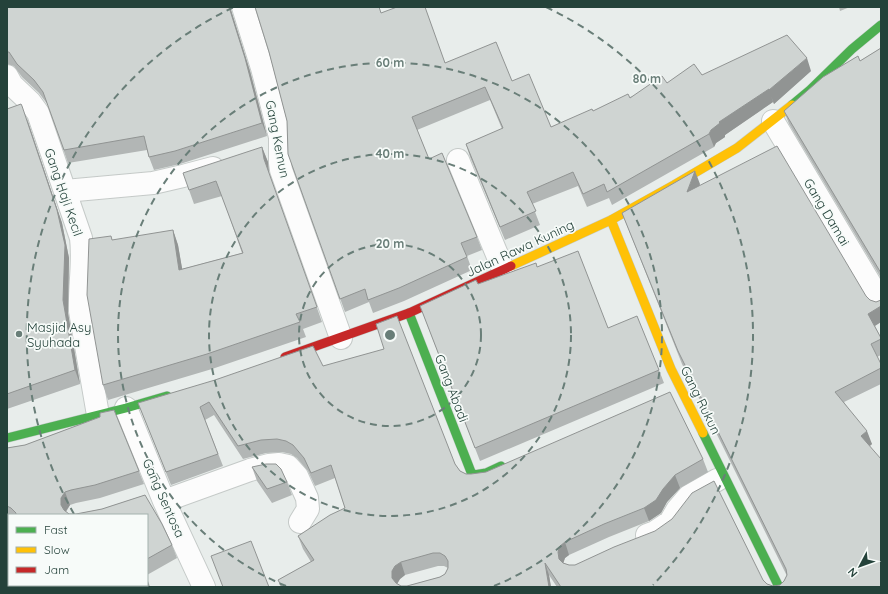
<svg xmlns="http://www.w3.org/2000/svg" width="888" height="594" viewBox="0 0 888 594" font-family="Quicksand,sans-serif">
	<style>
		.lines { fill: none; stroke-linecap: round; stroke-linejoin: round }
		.street-casing { stroke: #c5cac8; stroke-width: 24 }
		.fast-casing { stroke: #c3cbc8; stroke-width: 10 }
		.slow-casing { stroke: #c3cbc8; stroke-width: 10 }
		.jam-casing { stroke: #c3cbc8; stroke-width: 10 }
		.street { stroke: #fcfcfc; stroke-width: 22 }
		.fast { stroke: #4caf50; stroke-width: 9 }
		.slow { stroke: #ffc107; stroke-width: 9 }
		.jam { stroke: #c62828; stroke-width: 9 }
		.wall { fill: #b2b6b5; fill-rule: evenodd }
		.shaded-wall { fill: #919493 }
		.building { fill: #cfd4d2; stroke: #919493; fill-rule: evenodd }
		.ring { fill: none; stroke: #697e78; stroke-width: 2; stroke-dasharray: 7 5 }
		.poi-dot { fill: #697e78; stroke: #f7fbf9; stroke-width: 1.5 }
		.labels { text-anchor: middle; stroke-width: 3.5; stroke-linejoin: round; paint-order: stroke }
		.street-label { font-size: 13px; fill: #24423a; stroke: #f7fbf9 }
		.poi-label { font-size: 13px; fill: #24423a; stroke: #f7fbf9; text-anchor: start }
		.centre { fill: #697e78; stroke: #f7fbf9; stroke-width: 2 }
		.ring-label { font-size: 12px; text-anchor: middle; font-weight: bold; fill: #697e78; stroke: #f7fbf9; stroke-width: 3.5; stroke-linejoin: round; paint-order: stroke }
	</style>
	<rect width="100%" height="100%" fill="#e8edeb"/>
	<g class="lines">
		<g class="street-casing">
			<path id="street" d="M243 7 262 68 280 137V163L281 170 341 338
				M7 76 12 85 30 102 38 113 81 238C84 263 79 286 80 311L98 415
				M773 121 881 302
				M458 160 503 269
				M65 191 153 183 183 176 213 168
				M126 408 164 501 204 587
				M164 501 250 470 269 465 279 464 288 466 297 476 307 498 308 509 300 522
				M647 535 655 532 670 522 677 510 689 496 717 480"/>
		</g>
		<g class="fast-casing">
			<path id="fast" d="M792 105 810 90 852 49 881 25
				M409 313 471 472 474 475 486 473 501 466
				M703 433 779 587
				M7 438 126 408 167 396"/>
		</g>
		<g class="slow-casing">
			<path id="slow" d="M611 220 671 369 703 433
				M511 266 611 220 674 185 737 148 792 105"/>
		</g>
		<g class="jam-casing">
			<path id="jam" d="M285 357 409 313 511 266"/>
		</g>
		<use href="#street" class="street"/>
		<use href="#fast" class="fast"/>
		<use href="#slow" class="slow"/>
		<use href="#jam" class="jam"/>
	</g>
	<path class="wall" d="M7 7H231V10L250 71 267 136 180 164 154 170 149 157 147 150 68 163 48 105 39 93 22 77 14 66 7 64Z
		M839 7H850L840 11Z
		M381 13 445 63 512 81 551 127 667 83 702 75 811 71 774 104 773 102 725 135V137L716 143 714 147 612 205 609 198 587 207 578 186 532 204 540 225 505 240 470 157 466 144 502 129 490 100 417 130 429 159 477 237 482 250 467 256 472 270 404 301 373 313 369 302 345 312 288 154 287 121 269 52Z
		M881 48V278L789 124 784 111 860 61Z
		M7 109 27 119 62 223 69 258 68 313 80 384 7 409Z
		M262 147 268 162 269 174 322 322 303 329 306 337 212 369 108 400 103 385 173 230 178 245 182 269 242 253 222 196 194 204 189 190Z
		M700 184 699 186 866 296 870 300 876 302 881 300V322L875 326 881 338V355L877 357 881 364V384L844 402 872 444 870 446 881 587H557L549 575 551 587H281L278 580 311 562 303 549 298 536 345 508 335 478 315 486 308 471 297 458 291 454 282 452 266 453 243 459 214 415 205 420 223 466 171 485 138 403 323 366 455 464 460 471 466 474H471L703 459 708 472 680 488 667 502 661 513 649 521 609 537 569 555 565 558 563 563 569 565 763 580 767 584 773 586 780 585 784 581 787 575 786 574 682 364 622 213ZM438 566H444L448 568 445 574 440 577 407 586H401L397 584 400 579 405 575Z
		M537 267 608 328 659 370 664 383 480 461 420 306 478 284Z
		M114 410 144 484 100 498 76 503 70 505 66 512 69 514H76L102 509 145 495 162 524 172 545 177 558 147 575V515H9V519H7V448L25 445 100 417V413Z
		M252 467 287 482 292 495 272 503 257 481Z"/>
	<path class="shaded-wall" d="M229 7H231V10L250 71 267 136 262 123Z
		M807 58 811 71 774 104 769 90Z
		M769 89 773 102 725 135V137L716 143 714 147 709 134 711 130 719 122Z
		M27 119 62 223 69 258 68 313 80 384 75 370 63 300Z
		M262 147 268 162 269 174 322 322 264 159Z
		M695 171 700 184 692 205 687 192Z
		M173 230 178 245 185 285 179 270Z
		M881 306V322L873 327 868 314Z
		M867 431 872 444 866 449 861 436Z
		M675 475 680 488 667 502 661 513 649 521 644 508 663 489Z
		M65 492 70 505 66 511V515L61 505V498Z
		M565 542 569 555 565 558 563 564 559 559 558 552 560 546Z
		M401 562 405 575 400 579 397 584V587L392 578V571L395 566Z
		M545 563 549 575 551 587H549Z
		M147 578 150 587H131L135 585H147Z"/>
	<path class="building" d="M7 7H229L245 58 262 123 175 151 149 157 144 136 64 150 43 92 34 80 17 64 9 52H7Z
		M255 7H379L381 13 397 7H425L445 63 496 42 512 81 529 74 551 127 592 109 593 111 628 94 630 98 662 76 667 83 694 64 702 75 787 35 807 58 769 90V89L719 122 720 123 711 130 709 134 607 192 604 184 583 194 573 172 527 192 536 211 500 227 466 144 503 128 485 87 412 117 429 159 442 153 477 237 461 243 467 257 399 288 368 300 365 289 340 299 288 154 287 121 269 52Z
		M881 48V273L784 111 823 77 858 56 860 61Z
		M21 104 22 106 57 210 65 245 63 300 75 370 7 394V109Z
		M777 146 866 296 870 300 876 302 881 300V306L868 314 881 338V339L871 344 881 364V368L835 392 867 431 861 436 881 459V587H561L545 563 549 587H282L278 580 314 560 298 536 330 515 345 508 331 465 311 473 304 458 293 445 286 441 277 439 261 440 238 446 209 402 200 407 218 454 166 472 138 403 215 380 313 346 323 366 384 349 376 324 397 316 455 464 460 471 466 474H471L486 472 670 392 703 459 675 475 663 489 656 500 644 508 604 524 565 542 560 546 558 552 559 559 563 563 569 565H575L614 547 655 531 672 519 692 493 714 481 763 580 767 584 773 586 780 585 784 581 787 575 786 569 678 351 622 213 695 171 687 192ZM433 553H440L445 556 448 561V568L445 574 440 577 407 586H401L396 583 392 578V571L395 566 401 562Z
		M262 147 264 159 317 307 296 314 300 322 207 354 103 385 87 295 89 239 111 236 112 240 173 230 179 270 243 253 216 181 189 190 183 173Z
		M578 251 608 328 637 316 659 370 475 448 420 306 476 280 478 284 536 263 537 267Z
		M114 410 139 471 95 485 71 490 65 492 61 498V505L64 510 69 514H76L102 509 145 495 162 524 172 545 147 559V515H16V513L11 508 7 506V448L25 445 100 417V413Z
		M266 464H276L281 469 287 482 267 489 252 467Z
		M9 529V585H135L131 587H7V530Z
		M251 541 269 587H223L211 556Z"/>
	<g class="ring">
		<circle cx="390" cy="335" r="91"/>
		<circle cx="390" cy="335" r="181"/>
		<path d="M286 586A272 272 0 1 1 494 586"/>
		<path d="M74 514A363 363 0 0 1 234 7M546 7A363 363 0 0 1 653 585"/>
	</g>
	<circle class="poi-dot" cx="19" cy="334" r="4"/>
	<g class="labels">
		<g class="street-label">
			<text transform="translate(278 139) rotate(79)" y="5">Gang Kemun</text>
			<text transform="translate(64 192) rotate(71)" y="5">Gang Haji Kecil</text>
			<text transform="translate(827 212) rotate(59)" y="5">Gang Damai</text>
			<text transform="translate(520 248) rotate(-25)" y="5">Jalan Rawa Kuning</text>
			<text transform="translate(452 388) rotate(69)" y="5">Gang Abadi</text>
			<text transform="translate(701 400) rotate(64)" y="5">Gang Rukun</text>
			<text transform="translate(164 498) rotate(66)" y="5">Gang Sentosa</text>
		</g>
		<g class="poi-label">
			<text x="27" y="332">Masjid Asy<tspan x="27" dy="15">Syuhada</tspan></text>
		</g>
	</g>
	<circle cx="390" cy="335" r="6" class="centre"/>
	<g class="ring-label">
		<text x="390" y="67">60 m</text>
		<text x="647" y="83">80 m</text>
		<text x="390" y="158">40 m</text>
		<text x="390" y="248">20 m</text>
	</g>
	<rect width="888" height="594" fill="none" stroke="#24423a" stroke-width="16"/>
	<rect x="8" y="514" width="140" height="72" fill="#f7fbf9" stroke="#a3b1ad"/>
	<rect x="16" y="527" width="20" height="6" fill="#4caf50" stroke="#a3b1ad"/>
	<text x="44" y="534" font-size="12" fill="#24423a">Fast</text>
	<rect x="16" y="547" width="20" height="6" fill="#ffc107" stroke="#a3b1ad"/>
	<text x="44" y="554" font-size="12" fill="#24423a">Slow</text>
	<rect x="16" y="567" width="20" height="6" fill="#c62828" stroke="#a3b1ad"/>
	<text x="44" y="574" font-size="12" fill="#24423a">Jam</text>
	<g transform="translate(860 566) rotate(229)" stroke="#f7fbf9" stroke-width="3" paint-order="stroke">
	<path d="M0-3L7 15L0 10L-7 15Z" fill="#24423a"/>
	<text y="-6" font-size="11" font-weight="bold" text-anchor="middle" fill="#24423a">N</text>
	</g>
</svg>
